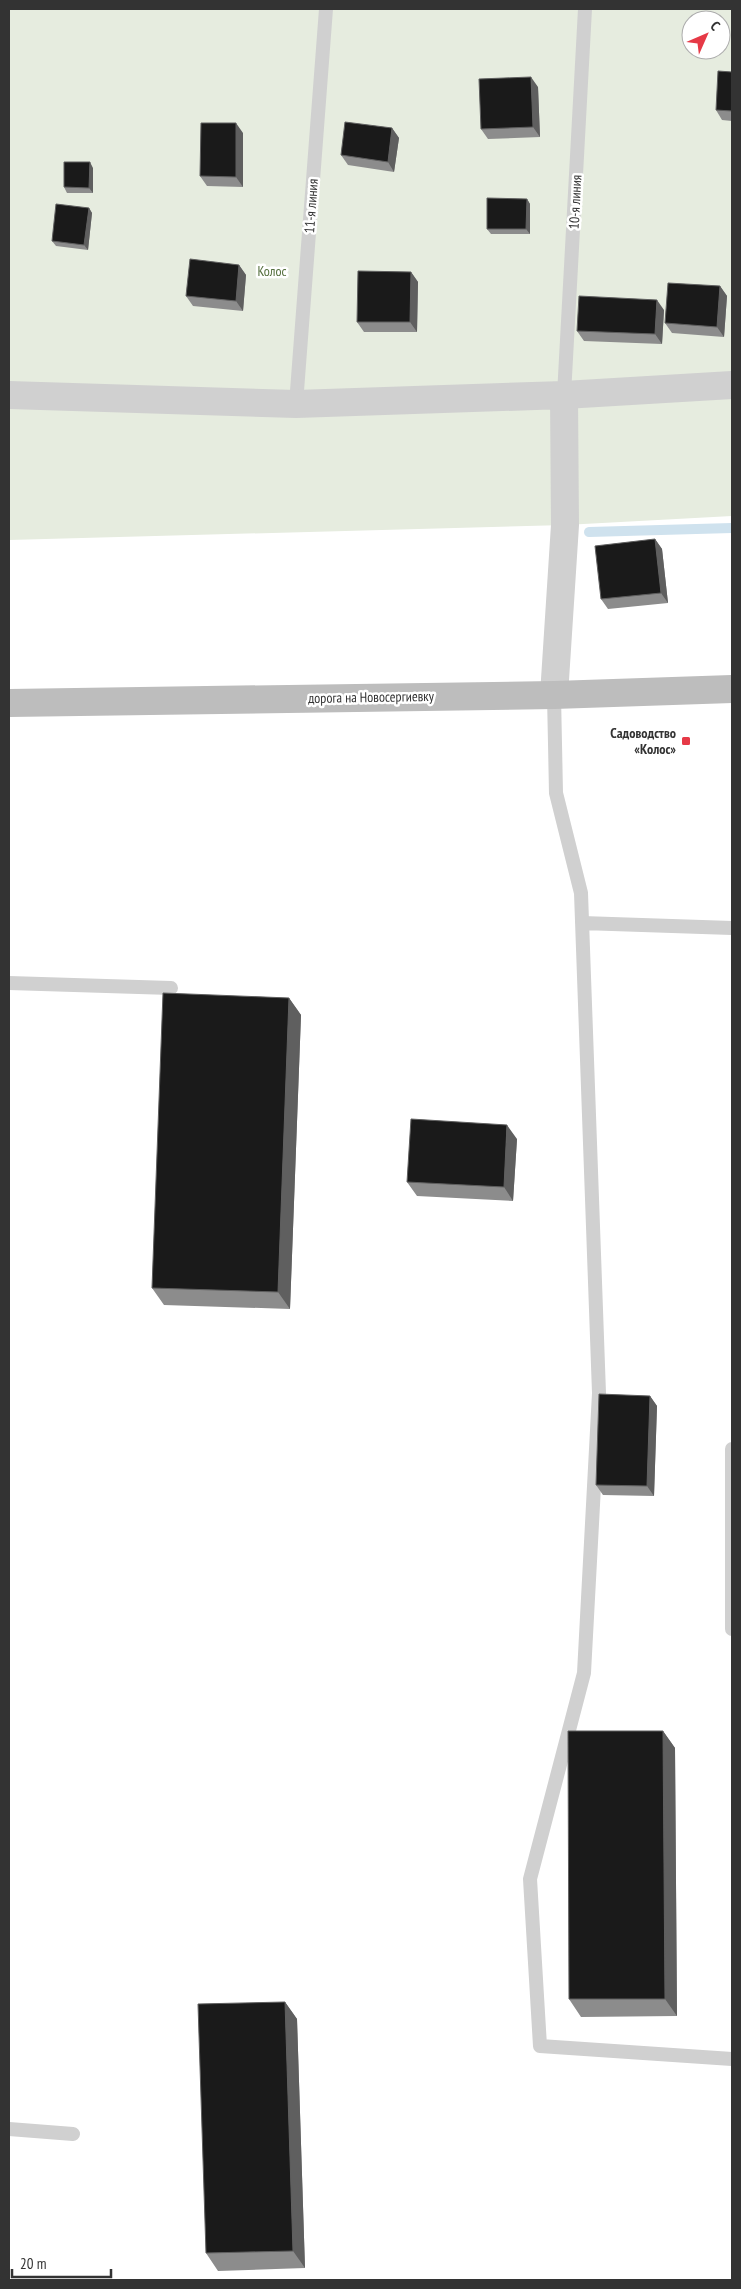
<svg xmlns="http://www.w3.org/2000/svg" width="741" height="2289" viewBox="0 0 741 2289" font-family="'PT Sans Narrow',sans-serif">
	<style>
		.green { fill: #e6ecdf; fill-rule: evenodd }
		.lines { fill: none; stroke-linecap: round; stroke-linejoin: round }
		.stream { stroke: #cfe2ee; stroke-width: 10 }
		.lane { stroke: #d0d0d0; stroke-width: 14 }
		.street { stroke: #d0d0d0; stroke-width: 28 }
		.secondary { stroke: #bdbdbd; stroke-width: 28 }
		.wall { fill: #8c8c8c }
		.shaded-wall { fill: #5f5f5f }
		.building { fill: #1a1a1a; stroke: #5f5f5f }
		.poi-dot { fill: #e63946; stroke: #fff; stroke-width: 2 }
		.labels { text-anchor: middle; stroke-width: 5; stroke-linejoin: round; paint-order: stroke }
		.street-label { font-size: 14px; fill: #333; stroke: #fff }
		.park-label { font-size: 14px; fill: #56703f; stroke: #fff }
		.poi-label { font-size: 14px; font-weight: bold; fill: #333; stroke: #fff; text-anchor: end }
	</style>
	<rect width="100%" height="100%" fill="#fff"/>
	<path class="green" d="M9 9H732V516L565 525 9 540ZM691 20H721V50H691Z"/>
	<g class="lines">
		<path class="stream" d="M589 532 732 528"/>
		<path class="lane" d="M564 395 585 9
			M296 404 326 9
			M554 695 556 793 581 893 599 1393 584 1673 530 1879 540 2046 732 2059
			M582 923 732 928
			M9 983 171 988
			M732 1449V1629
			M9 2129 73 2134"/>
		<path class="street" d="M9 395 296 404 564 395 732 385
			M554 695 565 525 564 395"/>
		<path class="secondary" d="M9 703 554 695 732 689"/>
	</g>
	<path class="wall" d="M732 72V121L722 120 716 110Z
		M538 87 540 137 488 139 481 129Z
		M392 128 399 138 394 172 348 165 341 155Z
		M243 133V187L207 186 200 176Z
		M93 168V193H67L64 187Z
		M527 199 530 204V234H491L487 229Z
		M89 208 92 213 88 250 56 246 52 241Z
		M239 265 246 275 243 311 193 306 186 296Z
		M411 272 418 282 417 332H364L357 322Z
		M720 286 727 296 724 337 672 333 665 323Z
		M664 310 662 344 584 341 577 331Z
		M655 539 662 549 668 603 608 609 601 599Z
		M289 998 301 1015 290 1309 164 1305 152 1288Z
		M517 1139 513 1201 417 1196 407 1182Z
		M650 1396 657 1406 654 1496 603 1495 596 1485Z
		M663 1731 675 1748 677 2016 581 2017 569 1999Z
		M285 2002 297 2019 305 2268 218 2271 206 2253Z"/>
	<path class="shaded-wall" d="M531 77 538 87 540 137 533 127Z
		M236 123 243 133V187L236 177Z
		M392 128 399 138 394 172 388 162Z
		M90 162 93 168V193L89 188Z
		M527 199 530 204V234L526 229Z
		M89 208 92 213 88 250 84 245Z
		M239 265 246 275 243 311 236 301Z
		M411 272 418 282 417 332 410 322Z
		M720 286 727 296 724 337 717 327Z
		M657 300 664 310 662 344 655 334Z
		M655 539 662 549 668 603 661 593Z
		M289 998 301 1015 290 1309 278 1292Z
		M507 1125 517 1139 513 1201 504 1187Z
		M650 1396 657 1406 654 1496 647 1486Z
		M663 1731 675 1748 677 2016 665 1999Z
		M285 2002 297 2019 305 2268 293 2251Z"/>
	<path class="building" d="M718 71 732 72V111L716 110Z
		M531 77 533 127 481 129 479 79Z
		M345 122 392 128 388 162 341 155Z
		M201 123H236V177L200 176Z
		M64 162H90L89 188 64 187Z
		M487 198 527 199 526 229H487Z
		M56 204 89 208 84 245 52 241Z
		M190 259 239 265 236 301 186 296Z
		M358 271 411 272 410 322H357Z
		M668 283 720 286 717 327 665 323Z
		M579 296 657 300 655 334 577 331Z
		M655 539 661 593 601 599 595 546Z
		M163 993 289 998 278 1292 152 1288Z
		M411 1119 507 1125 504 1187 407 1182Z
		M599 1394 650 1396 647 1486 596 1485Z
		M568 1731H663L665 1999H569Z
		M285 2002 293 2251 206 2253 198 2004Z"/>
	<rect class="poi-dot" x="681" y="736" width="10" height="10" rx="2.5"/>
	<g class="labels">
		<g class="street-label">
			<text transform="translate(575 202) rotate(-87)" y="5">10-я линия</text>
			<text transform="translate(311 206) rotate(-86)" y="5">11-я линия</text>
			<text transform="translate(371 697) rotate(-1)" y="5">дорога на Новосергиевку</text>
		</g>
		<g class="park-label">
			<text x="272" y="276">Колос</text>
		</g>
		<g class="poi-label">
			<text x="676" y="738">Садоводство<tspan x="676" dy="16">«Колос»</tspan></text>
		</g>
	</g>
	<rect width="741" height="2289" fill="none" stroke="#333333" stroke-width="20"/>
	<g transform="translate(706 35) rotate(45)"><circle r="24" fill="#ffffff" stroke="#adadad"/>
	<path d="M0-4L9 19L0 12L-9 19Z" fill="#e63946"/>
	<text y="-8" font-size="14" font-weight="bold" text-anchor="middle" fill="#333333">С</text>
	</g>
	<path d="M12 2269v8h99v-8" fill="none" stroke="#333333" stroke-width="2.5"/>
	<text x="20" y="2269" font-size="15" fill="#333333" stroke="#ffffff" stroke-width="4" paint-order="stroke">20 m</text>
</svg>
